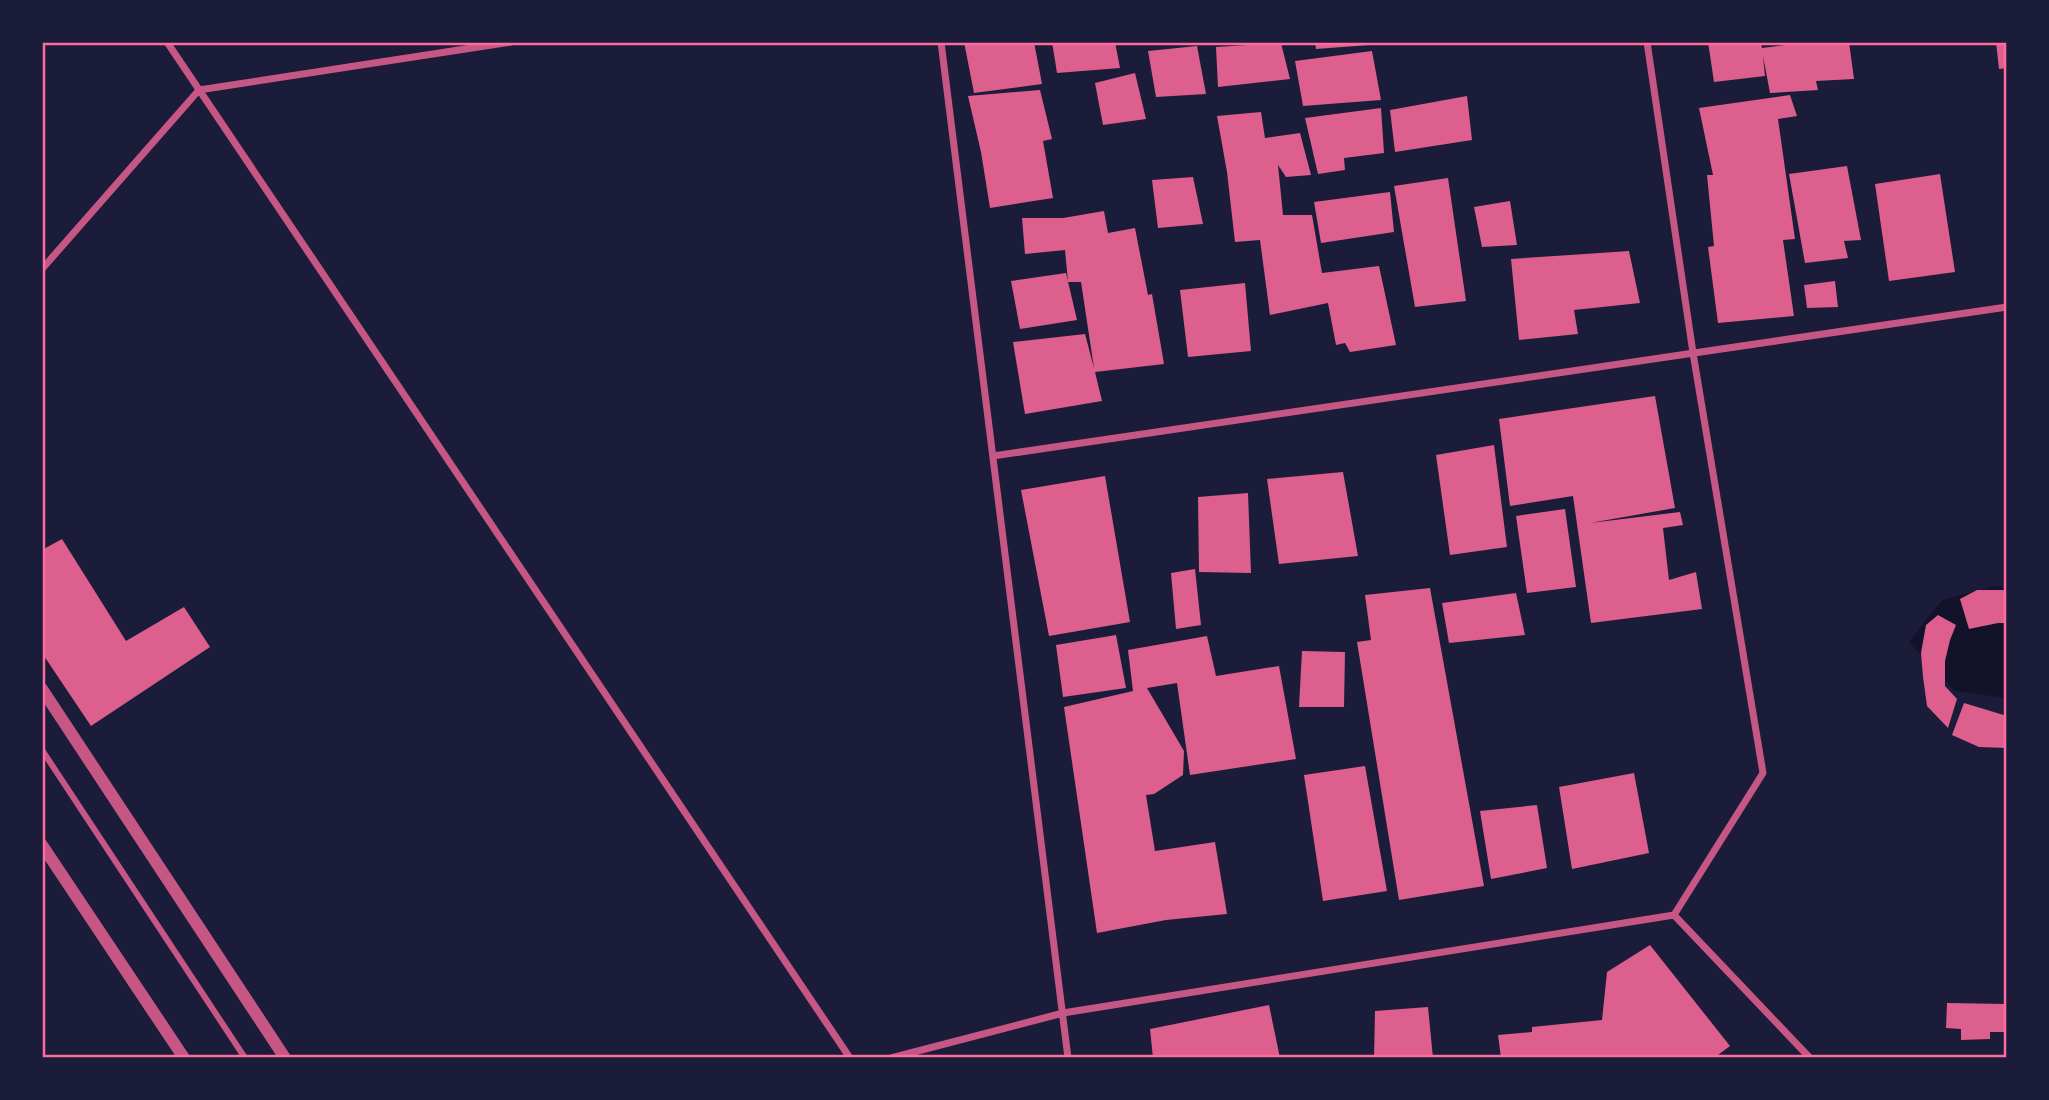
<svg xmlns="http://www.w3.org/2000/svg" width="2049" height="1100" viewBox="0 0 2049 1100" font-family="Helvetica,sans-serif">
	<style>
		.water { fill: #12122b }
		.building { fill: #dd5f8e }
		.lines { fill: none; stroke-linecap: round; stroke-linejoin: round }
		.pedestrian { stroke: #c65784; stroke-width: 6 }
		.minor { stroke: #c65784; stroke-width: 7 }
		.tertiary { stroke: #c65784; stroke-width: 12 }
		.neatline { fill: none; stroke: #ff6b9d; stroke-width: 2.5 }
	</style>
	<rect width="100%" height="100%" fill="#1b1b3a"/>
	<path class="water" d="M1995 586 2007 589V698L1955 691 1909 642 1942 600Z"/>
	<path class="building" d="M964 42H1034L1042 84 974 93Z
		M1052 42H1115L1120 68 1057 73Z
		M1315 42H1369V45L1316 49Z
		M1708 42H1761L1762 48 1809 42H1849L1854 79 1816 81 1818 90 1770 93 1763 56 1765 76 1714 82Z
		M1996 42H2007V68L1999 69Z
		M1281 43 1290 79 1218 87 1216 47Z
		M1197 46 1206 94 1156 97 1148 51Z
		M1372 51 1381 100 1303 106 1295 61Z
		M1135 73 1146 119 1103 125 1095 83Z
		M1040 90 1052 139 1043 141 1053 198 990 208 981 152 968 96Z
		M1790 95 1797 116 1778 119 1795 239 1783 240 1794 316 1718 323 1708 247 1714 246 1707 175H1713L1699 108Z
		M1467 96 1472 140 1395 152 1390 110Z
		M1381 108 1384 153 1344 158 1345 170 1318 174 1305 118Z
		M1261 112 1265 138 1300 133 1311 175 1286 177 1278 165 1283 215H1312L1322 273 1379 266 1396 345 1350 352 1345 343 1336 345 1328 303 1270 315 1260 240 1235 242 1227 172 1217 116Z
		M1847 166 1861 240 1844 241 1848 258 1805 263 1789 174Z
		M1940 174 1955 272 1889 281 1875 184Z
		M1193 177 1203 224 1158 228 1152 180Z
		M1448 178 1466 301 1415 307 1394 186Z
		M1390 192 1394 232 1321 243 1314 202Z
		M1510 201 1517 245 1482 247 1474 207Z
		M1104 211 1108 233 1135 228 1148 295 1152 294 1164 364 1095 372 1102 401 1025 414 1013 342 1085 334 1094 368 1081 282H1068L1065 250 1025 254 1022 218H1063Z
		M1629 251 1640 303 1574 310 1578 334 1519 340 1511 259Z
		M1066 273 1077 320 1020 329 1011 281Z
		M1835 281 1838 307 1807 308 1804 285Z
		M1245 283 1251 351 1188 357 1180 290Z
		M1655 396 1675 508 1590 523 1680 512 1683 525 1663 528 1669 580 1696 572 1702 609 1591 623 1573 496 1510 506 1499 419Z
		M1494 445 1507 547 1450 555 1436 455Z
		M1343 472 1358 556 1279 564 1267 479Z
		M1105 476 1130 622 1049 636 1021 490Z
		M1248 493 1251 573 1199 572 1198 497Z
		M1565 509 1576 587 1527 593 1516 516Z
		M62 539 126 641 184 607 210 647 91 726 42 653V550Z
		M1195 569 1201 625 1176 629 1171 573Z
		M1430 588 1484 886 1399 900 1357 642 1371 640 1365 595Z
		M1977 590H2007V623H1998L1969 629 1960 599Z
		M1516 593 1525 635 1449 643 1442 603Z
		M1938 615 1956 625 1950 640 1945 661V686L1957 699 1948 728 1927 706 1923 677 1921 653 1926 625Z
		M1116 635 1126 688 1063 697 1056 645Z
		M1207 636 1216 676 1279 666 1296 759 1190 775 1177 683 1147 688 1184 751 1183 775 1154 794 1146 795 1155 851 1215 842 1227 914 1166 920 1097 933 1064 707 1133 691 1128 650Z
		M1302 651 1345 652 1344 707H1299Z
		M1964 703 2007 716V748L1979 747 1952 735Z
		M1365 766 1387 891 1323 901 1304 775Z
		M1634 773 1649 853 1572 869 1559 787Z
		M1537 805 1547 868 1491 879 1480 811Z
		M1650 945 1730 1046 1714 1058H1501L1498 1035 1532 1032V1027L1602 1020 1607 972Z
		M1947 1003 2007 1004V1032H1990V1039L1961 1040V1029L1946 1028Z
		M1269 1005 1280 1058H1153L1150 1029Z
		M1428 1007 1433 1058H1374L1375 1011Z"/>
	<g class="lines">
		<path class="pedestrian" d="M42 750 245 1058"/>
		<path class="minor" d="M167 42 850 1058
			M941 42 1068 1058
			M1647 42 1693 353 1763 773 1674 915
			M42 269 199 90 511 42
			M993 456 2007 307
			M1674 915 1810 1058
			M891 1058 1063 1013 1674 915"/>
		<path class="tertiary" d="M42 689 285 1058
			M42 845 184 1058"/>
	</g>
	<rect width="2049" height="1100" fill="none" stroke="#1b1b3a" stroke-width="88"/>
	<rect x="44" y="44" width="1961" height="1012" class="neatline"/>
</svg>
